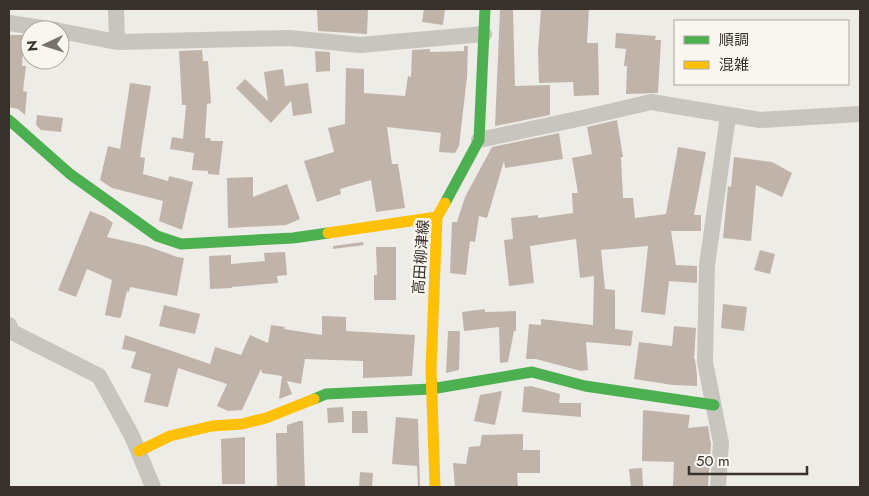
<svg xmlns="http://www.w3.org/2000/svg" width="869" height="496" viewBox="0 0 869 496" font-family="Jost,'Noto Sans JP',sans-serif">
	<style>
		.building { fill: #c0b4aa }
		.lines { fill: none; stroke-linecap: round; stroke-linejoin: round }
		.street { stroke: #c8c4be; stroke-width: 16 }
		.fast { stroke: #4caf50; stroke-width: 11 }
		.slow { stroke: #ffc107; stroke-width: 11 }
		.labels { text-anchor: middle; stroke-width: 5; stroke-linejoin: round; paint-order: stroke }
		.street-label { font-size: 15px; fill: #39322c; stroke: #f9f6ef }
	</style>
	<rect width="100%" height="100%" fill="#eeece6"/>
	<path class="building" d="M317 9H368L367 34 318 31Z
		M424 9H445L443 25 422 22Z
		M541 9H589L587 43H598L599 95 574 96 573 82 539 83 538 50Z
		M500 10H513L515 86 550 85V115L495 126Z
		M616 33 656 36 655 40H661L658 93 626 94 627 66H624L626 49 615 48Z
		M9 35H24L22 66H26L23 91 27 92 25 115 18 109 9 107Z
		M464 46H468L467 77 459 146 455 153 439 152 441 133 387 127 392 164H398L405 208 376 212 371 180 340 189 341 194 317 202 304 161 334 152 328 128 345 124 346 68 364 69V93L405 96 408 76 411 77 412 50 430 49V52L464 51Z
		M202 50 203 61H208L211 103 207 104 205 138H210L211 141H223L219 175 208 174V171L192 170 194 153 170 149 172 137 183 139 186 105H182L179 51Z
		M315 51 330 52V71L316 72Z
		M283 69 285 86 308 83 312 113 293 116 291 101 271 123 236 88 245 79 268 101 264 72Z
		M130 83 151 86 140 157 145 158 143 174 168 181 169 176 193 182 182 230 159 221 163 201 112 188 100 180 108 146 120 149Z
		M37 115 63 118 61 132 41 130 36 125Z
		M617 120 623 157H621L623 198H633L635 218 666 214 678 147 706 152 694 215H701V231H671L676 265 697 266V283L669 281 665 315 641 312 648 246 601 250 605 289 615 290V329L633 331 631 346 586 342 588 370 581 371 536 359H526L529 324 541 325V319L593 325 594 276 580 278 576 239 530 246 534 283 509 286 504 240 513 239 511 218 538 215V218L573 213 572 193H578L572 158 592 154 587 127Z
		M559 133 563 159 505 168 504 161 487 218 479 216 475 242 470 241 466 275 450 273 452 222H457L465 197 492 147Z
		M734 157 772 162 792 173 782 197 756 185 751 241 723 238 728 186 731 187Z
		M253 177V197L287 184 300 219 286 225 228 228 227 178Z
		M90 211 105 217 113 223 107 237 147 246 177 257 184 258 177 296 130 287 129 292 127 291 121 317 119 318 105 315 112 280 87 269 76 297 58 290Z
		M363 242 364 245 333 249V246Z
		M376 247H396V300H374V275H377Z
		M760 250 775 254 770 274 754 270Z
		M285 252 287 275 277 276 278 283 232 287V288L210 289 209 256 231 255V264L265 261 264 253Z
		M723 304 747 307 744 331 721 328Z
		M164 305 200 314 195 334 159 326Z
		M485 309V312L516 311V331H514L508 362 500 363 499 327 464 331 462 312Z
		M322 316 346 317V331L415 335 412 376 363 378V361L305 359 301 384 287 381 292 394 279 399 282 376 262 373 261 369 242 410 228 411 217 406 227 384 178 368 168 407 144 402 151 374 131 368 136 352 122 349 125 335 210 364 215 347 241 355 250 335 268 343 271 325 285 327 284 329 322 335Z
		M674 326 696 328 694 359H695L697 375V386L673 385 634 379 639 342 672 346Z
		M448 331H460L459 370 446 373Z
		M531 386 560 394 559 403H581V417L522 412 524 387Z
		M502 391 495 425 474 421 480 395Z
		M343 407 344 422 328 423 327 408Z
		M643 410 690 415 688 428 708 426 711 445 708 487H673L674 462 642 461Z
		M352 411H367L368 433H352Z
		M396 417 418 419 420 487H418L417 466 392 464Z
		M299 421H303L305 487H277L276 433H287V425Z
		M523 434V450H540V473H517L518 487H455L453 463 466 464 469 447 480 446 482 435Z
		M245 437V484H222L221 439Z
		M642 468 643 487H631L629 469Z
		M360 472 373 473 372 487H359Z"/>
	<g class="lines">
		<path class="street" d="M116 9 117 42
			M9 23 56 30
			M60 31 117 42 290 38 360 45 484 34
			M479 140 587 117 651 102 760 120 860 114
			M9 325 12 332 99 376 132 436 153 487
			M718 487 721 443 705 362 707 265 728 116"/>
		<path class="fast" d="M9 120 70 174 157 236 181 244 293 238 328 233
			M445 203 479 140 485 9
			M314 399 326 394 431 389 532 372 585 386 714 405"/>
		<path class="slow" d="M328 233 437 217
			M139 451 170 436 212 426 242 424 266 418 314 399
			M435 487 431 369 437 217 445 203"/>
	</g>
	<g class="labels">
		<g class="street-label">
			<text transform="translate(421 257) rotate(-86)" y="5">高田柳津線</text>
		</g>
	</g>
	<rect width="869" height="496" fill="none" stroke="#39322c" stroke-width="20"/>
	<rect x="674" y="20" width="175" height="65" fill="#f9f6ef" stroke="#aca8a1"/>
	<rect x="684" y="36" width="25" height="8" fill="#4caf50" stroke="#aca8a1"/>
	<text x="719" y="45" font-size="15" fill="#39322c">順調</text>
	<rect x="684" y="61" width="25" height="8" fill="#ffc107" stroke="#aca8a1"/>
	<text x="719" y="70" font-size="15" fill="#39322c">混雑</text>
	<g transform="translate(45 45) rotate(266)"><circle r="24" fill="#f9f6ef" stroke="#aca8a1"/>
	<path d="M0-4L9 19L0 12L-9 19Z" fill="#78736d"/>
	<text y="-8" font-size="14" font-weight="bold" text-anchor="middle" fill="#39322c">N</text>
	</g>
	<path d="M689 466v8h118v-8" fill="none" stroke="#39322c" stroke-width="2.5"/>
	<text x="696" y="466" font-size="15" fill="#39322c" stroke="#f9f6ef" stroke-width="4" paint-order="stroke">50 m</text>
</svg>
